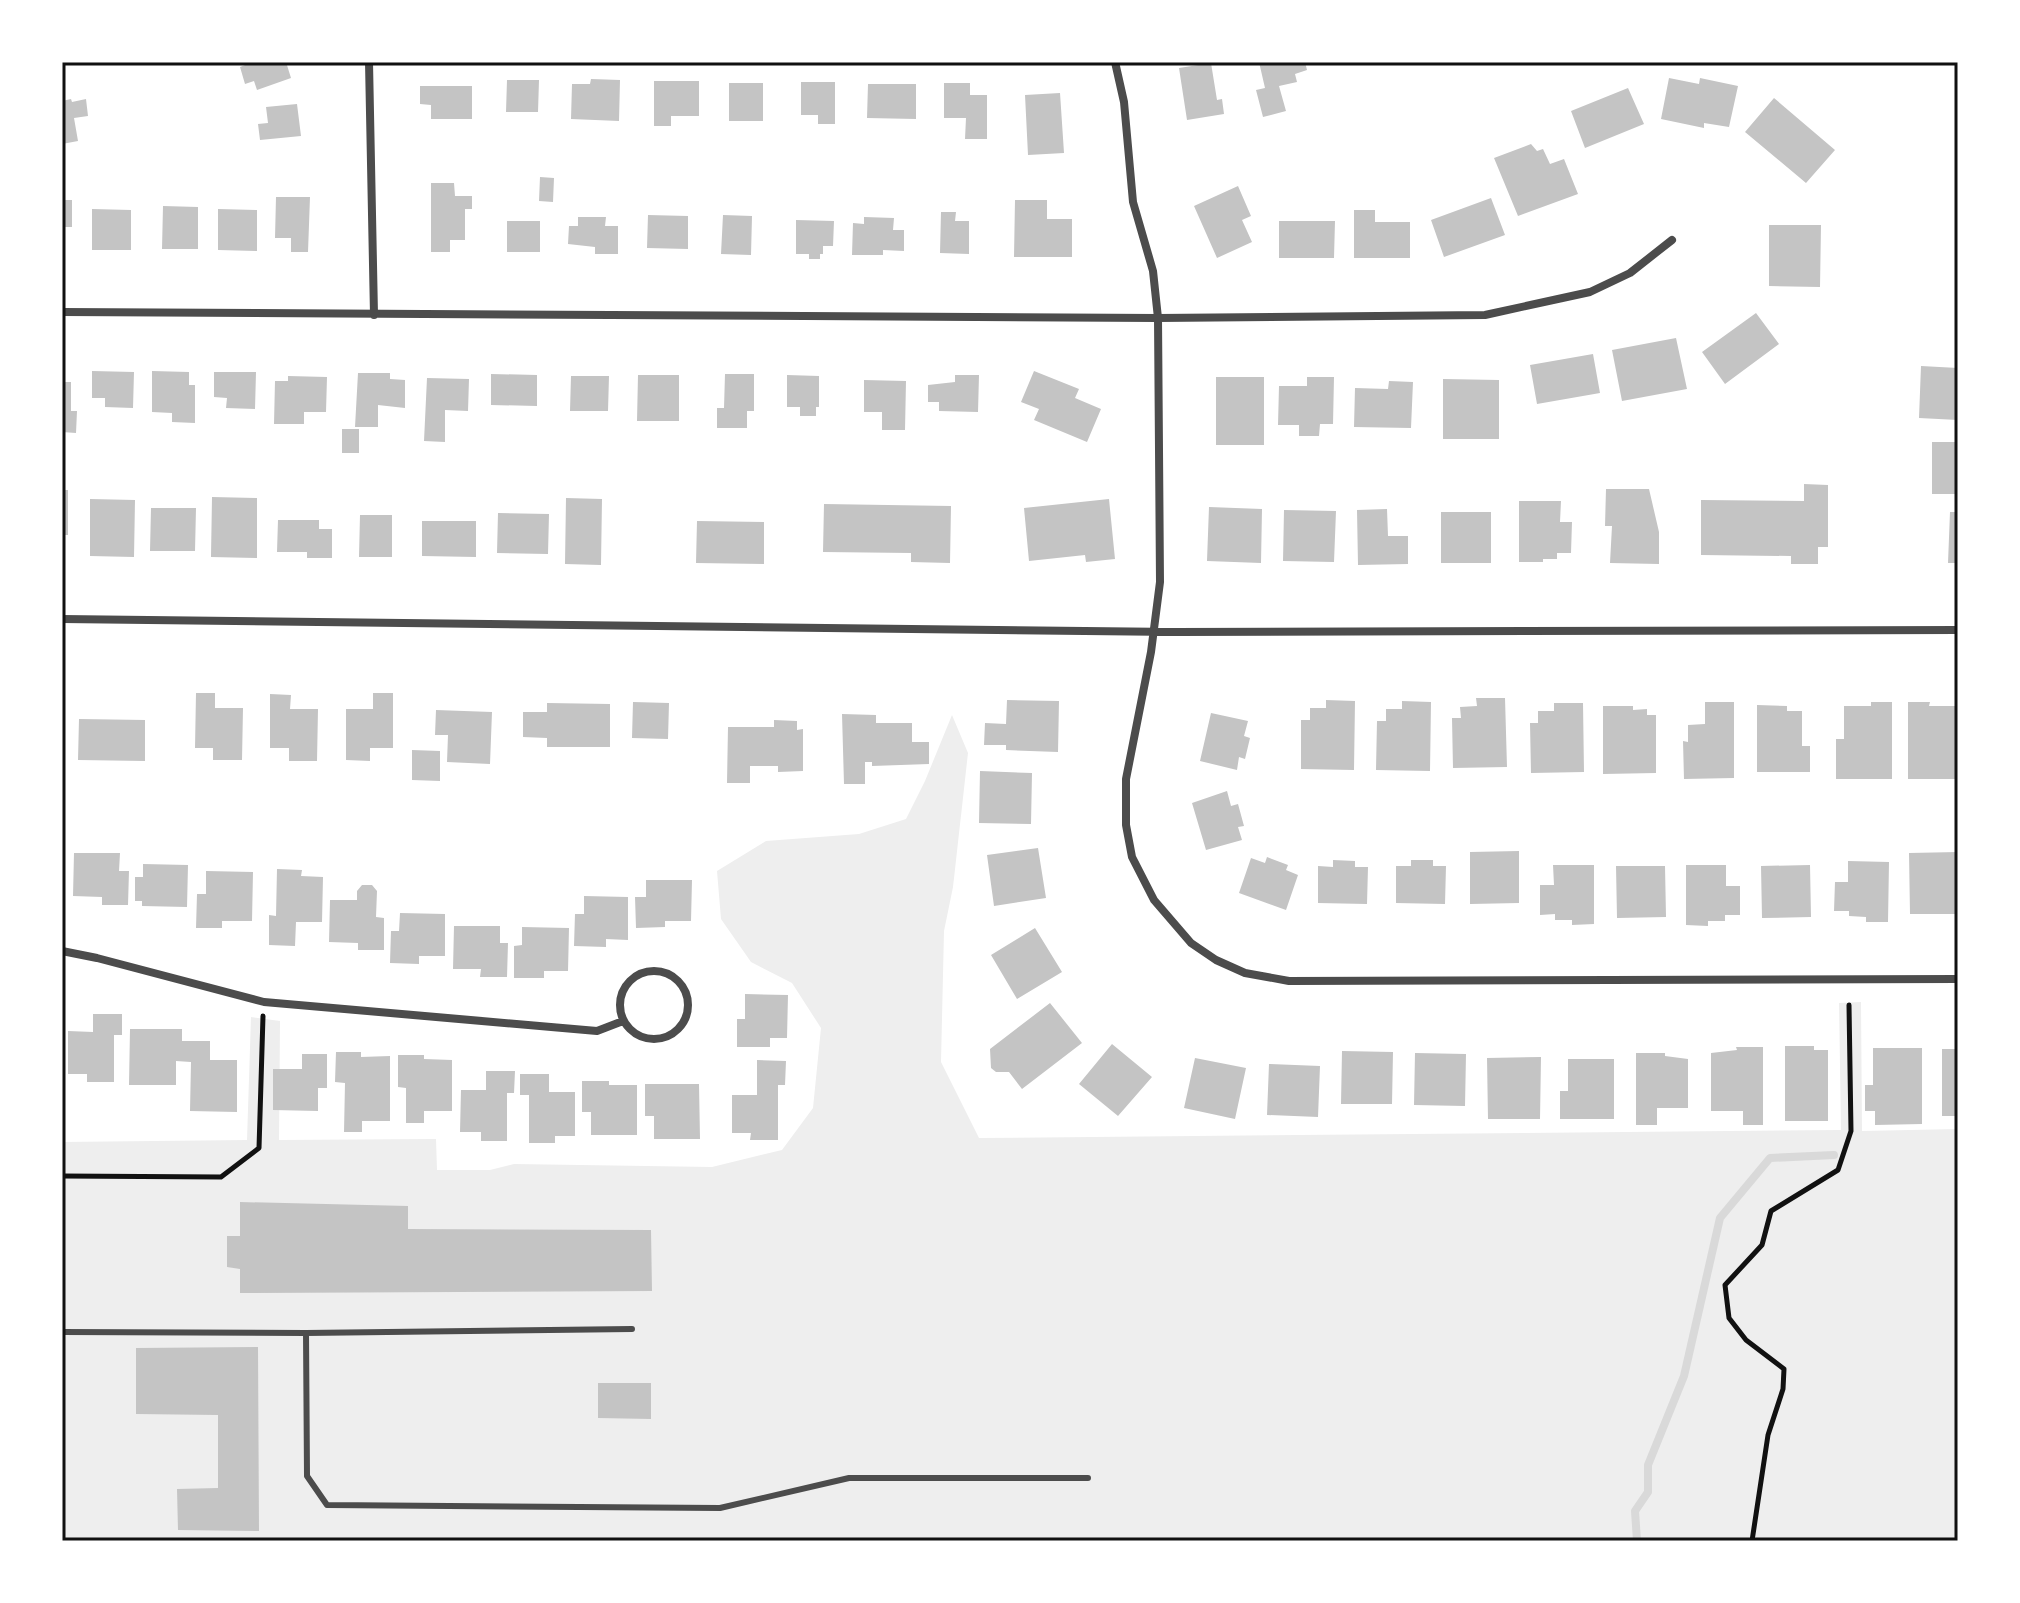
<svg xmlns="http://www.w3.org/2000/svg" width="2020" height="1603" viewBox="0 0 2020 1603" font-family="'DM Sans',sans-serif">
	<style>
		.green { fill: #eee }
		.lines { fill: none; stroke-linecap: round; stroke-linejoin: round }
		.stream { stroke: #d9d9d9; stroke-width: 8 }
		.building { fill: #c4c4c4 }
		.path { stroke: #111; stroke-width: 5 }
		.service { stroke: #4c4c4c; stroke-width: 6 }
		.minor { stroke: #4c4c4c; stroke-width: 8 }
		.neatline { fill: none; stroke: #111; stroke-width: 3 }
	</style>
	<rect width="100%" height="100%" fill="#fff"/>
	<path class="green" d="M952 715 968 753 953 887 944 931 941 1062 979 1138 1841 1130 1839 1003 1861 1002 1862 1131 1958 1129V1541H62V1142L247 1140 251 1017 280 1021 279 1140 436 1139 437 1170H490L514 1164 712 1167 782 1150 813 1108 821 1028 792 983 751 962 721 919 717 871 766 841 859 834 906 819 925 781Z"/>
	<g class="lines">
		<path class="stream" d="M1637 1541 1635 1511 1648 1492V1465L1684 1376 1720 1218 1770 1158 1834 1155"/>
	</g>
	<path class="building" d="M253 62H286L291 78 257 90 254 81 245 84 240 67Z
		M1259 62H1305L1307 70 1295 74 1297 82 1279 86 1286 111 1263 117 1256 90 1265 88Z
		M1211 63 1217 100 1222 99 1224 114 1187 120 1179 68Z
		M1669 78 1699 84 1700 78 1738 86 1729 127 1704 123V128L1661 119Z
		M591 79 620 80 619 121 571 119 572 84H590Z
		M507 80H539L538 112H506Z
		M654 81H699V116H671V126H654Z
		M801 82H835V124H818V115H801Z
		M729 83H763V121H729Z
		M944 83H970V95H987V139H965L966 118H944Z
		M868 84H916V119L867 118Z
		M420 86H472V119H431V105L420 104Z
		M1628 88 1644 124 1585 148 1571 111Z
		M1060 93 1064 153 1028 155 1025 95Z
		M1774 98 1835 150 1806 183 1745 132Z
		M71 99 72 102 86 99 88 116 74 118 78 141 62 144V101Z
		M297 104 301 136 260 140 258 124 268 123 266 107Z
		M1531 144 1537 151 1543 149 1550 164 1564 159 1578 194 1518 216 1494 158Z
		M540 177 554 178 553 202 539 201Z
		M431 183H454L455 196H472V209H465V240H450V252H431Z
		M1238 186 1251 216 1242 220 1252 242 1217 258 1194 206Z
		M276 197H310L308 252H291V238H275Z
		M1491 198 1505 235 1444 257 1431 220Z
		M62 200H72V227H62Z
		M1015 200H1047V219H1072V257H1014Z
		M163 206 198 207V249H162Z
		M92 209 131 210V250H92Z
		M218 209 257 210V251L218 250Z
		M1354 210H1375V222H1410V258H1354Z
		M941 212H956L955 221H969V254L940 253Z
		M648 215 688 216V249L647 248Z
		M723 215 752 216 751 255 721 254Z
		M578 217H606L605 226H618V254H595V247L568 244 569 226H578Z
		M864 217 894 218 893 230H904V251L883 250V255H852L853 223 864 224Z
		M796 220 834 221 833 246H823V254H820V259H809V254H796Z
		M507 221H540V252H507Z
		M1279 221H1335L1334 258H1279Z
		M1769 225H1821L1820 287 1769 286Z
		M1756 313 1779 344 1725 384 1702 352Z
		M1676 338 1687 389 1622 401 1612 350Z
		M1593 354 1600 393 1537 404 1530 365Z
		M1921 366 1958 368V420L1919 418Z
		M92 371 134 372 133 408 105 407V398H92Z
		M152 371 189 372V385H195V423L172 422V413L152 412Z
		M1034 371 1079 389 1075 398 1101 409 1087 442 1034 420 1039 409 1021 402Z
		M214 372H256L255 409 226 408 227 398 214 397Z
		M358 373H390V379L405 380V408L378 405V427H355Z
		M491 374 537 375V406L491 405Z
		M725 374H754V411H747V428H717V408H724Z
		M638 375H679V421H637Z
		M787 375 819 376V407H816V416H800V407H787Z
		M955 375H979L978 412 939 411V402H928V385L955 382Z
		M288 376 327 377 326 412H304V424H274L275 381H288Z
		M571 376H609L608 411H570Z
		M1216 377H1264V445H1216Z
		M1307 377H1334L1333 424H1320L1319 436H1299V425H1278L1279 386H1307Z
		M427 378 469 379 468 411 445 410V442L424 441Z
		M1443 379 1499 380V439H1443Z
		M864 380 906 381 905 430H882V412H864Z
		M1389 381 1413 382 1411 428 1354 427 1355 388 1388 389Z
		M62 382H71V411H77L76 433 62 432Z
		M342 429H359V453H342Z
		M1932 442H1958V494H1932Z
		M1804 484 1828 485V547H1818V564H1791V556L1701 555V500L1804 501Z
		M1606 489H1649L1659 532V564L1610 563 1612 526H1605Z
		M62 490H68V535H62Z
		M212 497 257 498V558L211 557Z
		M566 498 602 499 601 565 565 564Z
		M90 499 135 500 134 557 90 556Z
		M1109 499 1115 559 1086 562 1085 555 1029 561 1024 508Z
		M1519 501H1561L1560 522H1572L1571 553H1557V559H1543V562H1519Z
		M824 504 951 506 950 563 911 562V553L823 552Z
		M1209 507 1262 509 1261 563 1207 561Z
		M151 508H196L195 551H150Z
		M1387 509 1388 536H1408V564L1358 565 1357 510Z
		M1284 510 1336 511 1334 562 1283 561Z
		M1441 512H1491V563H1441Z
		M1950 512H1958V563H1948Z
		M498 513 549 514 548 554 497 553Z
		M360 515H392V557H359Z
		M278 520H319V529H332V558H307V552H277Z
		M422 521H476V557L422 556Z
		M697 521 764 522V564L696 563Z
		M196 693H215V708H243L242 760H213V748H195Z
		M373 693H393V748H370V761L346 760V709H373Z
		M270 694 291 695 290 709H318L317 761H289V748H270Z
		M1476 698H1505L1507 767 1453 768 1452 718H1461L1460 707 1477 706Z
		M1007 700 1059 701 1058 752 1006 750V745H984L985 723 1006 724Z
		M1326 700 1355 701 1354 770 1301 769V720H1310V708H1326Z
		M1402 701 1431 702 1430 771 1376 770 1377 721H1386V709H1402Z
		M633 702 669 703 668 739 632 738Z
		M1705 702H1734V778L1684 779 1683 741 1688 742V725L1705 724Z
		M1871 702H1892V779H1836V739H1844V706H1871Z
		M1908 702H1930L1929 706H1956L1958 779H1908Z
		M547 703 610 704V747H547V738L523 737V712H547Z
		M1554 703H1583L1584 772 1531 773 1530 723H1538V711H1554Z
		M1757 705 1787 706V711H1802V746H1810V772H1757Z
		M1603 706H1633V710L1647 709V715H1656V773L1603 774Z
		M436 710 492 712 490 764 447 762 448 735H435Z
		M1211 713 1248 721 1244 736 1250 738 1245 759 1239 757 1237 770 1200 761Z
		M842 714 876 715V723H912V742H929V764L872 766V762H865V784H844Z
		M79 719 145 720V761L78 760Z
		M774 720 797 721V730L803 729V771L778 772V766H750V783H727L728 727H774Z
		M412 750 440 751V781L412 780Z
		M980 771 1032 773 1031 824 979 823Z
		M1227 791 1231 806 1238 804 1244 826 1238 827 1242 840 1206 850 1192 803Z
		M1038 848 1046 898 994 906 987 855Z
		M1519 851V903L1470 904V852Z
		M1958 852V914H1910L1909 853Z
		M74 853H120L119 871H129L128 905H102V897L73 896Z
		M1267 857 1288 865 1286 870 1298 875 1286 910 1239 893 1251 858 1265 863Z
		M1333 860 1355 861V867H1368L1367 904 1318 903V866L1333 867Z
		M1411 860H1433V866H1446L1445 904 1396 903V866H1411Z
		M1848 861 1889 862 1888 922H1866V917L1849 916V911H1834L1835 882H1848Z
		M143 864 188 865 187 907 142 906V901H135V877H143Z
		M1553 865H1594V924L1572 925V920H1555V914L1540 915V885H1554Z
		M1686 865H1726V886H1740V915H1725V921H1708V926L1686 925Z
		M1810 865 1811 917 1762 918 1761 866Z
		M1616 866H1665L1666 917 1617 918Z
		M277 869 302 870 301 876 323 877 322 922H296L295 946 269 945V915L276 916Z
		M206 871 253 872 252 921H222V928H196L197 894H206Z
		M646 880H692L691 921H665V927L636 928 635 897H646Z
		M362 885H372L377 891 376 917 384 918V950H358V943L329 942 330 900H357V891Z
		M584 896 628 897V940L606 939V947L574 946 575 914H584Z
		M400 913 445 914V956H419V964L390 963 391 931H399Z
		M454 926H500V943H508L507 977H480L481 969H453Z
		M522 927 569 928 568 971H544V978H514V946L522 945Z
		M1035 928 1062 972 1017 999 991 955Z
		M745 994 788 995 787 1038H770V1047H737V1019H745Z
		M1050 1003 1082 1043 1022 1089 1009 1072H996L991 1068 990 1049Z
		M93 1014H122V1035H114V1082H87V1074H68V1031L93 1032Z
		M130 1029H182V1041H210V1060H237V1112L190 1111 191 1062 176 1061V1085H129Z
		M1112 1044 1152 1077 1118 1116 1079 1084Z
		M1785 1046H1814V1050H1828V1121H1785Z
		M1736 1047H1763V1125H1743V1111H1711V1053L1737 1050Z
		M1873 1048H1922V1124L1875 1125V1111H1865V1085H1873Z
		M1942 1049H1958V1116H1942Z
		M1342 1051 1393 1052 1392 1104H1341Z
		M336 1052H361V1057L390 1056V1121H362V1132H344L345 1083 335 1082Z
		M1415 1053 1466 1054 1465 1106 1414 1105Z
		M1636 1053H1665V1056L1688 1059V1108H1657V1125H1636Z
		M302 1054H327V1088H318V1111L273 1110V1069H302Z
		M398 1055H424V1059L452 1060V1111H424V1123H406V1088L398 1087Z
		M1541 1057 1540 1119H1488L1487 1058Z
		M1195 1058 1246 1068 1235 1119 1184 1108Z
		M1568 1059H1614V1119H1560V1091H1568Z
		M757 1060 786 1061 785 1085H778V1140H750L751 1133H732V1095H757Z
		M1269 1064 1320 1066 1318 1117 1267 1115Z
		M486 1071H515L514 1093H507V1141H481V1132H460L461 1090H486Z
		M520 1074H549V1092H575V1136H555V1143H529V1095H520Z
		M582 1081H609V1085H637V1135H591V1112H582Z
		M645 1084H699L700 1139H654V1116H645Z
		M240 1202 408 1206V1229L651 1230 652 1291 240 1293V1269L227 1267V1236H240Z
		M258 1347 259 1531 178 1530 177 1489 218 1488V1415L136 1414V1348Z
		M598 1383H651V1419L598 1418Z"/>
	<g class="lines">
		<path class="path" d="M62 1176 221 1177 259 1148 263 1016
			M1752 1541 1768 1435 1783 1389 1784 1369 1746 1340 1729 1318 1725 1285 1762 1245 1771 1211 1838 1170 1851 1131 1849 1005"/>
		<path class="service" d="M62 1332 306 1333 632 1329
			M306 1333 307 1476 327 1505 720 1508 849 1478H1088"/>
		<path class="minor" d="M369 62 374 315
			M1115 62 1124 102 1133 202 1153 271 1158 318 1160 582 1151 652 1126 779V825L1132 857 1154 900 1191 943 1216 960 1245 973 1289 981 1958 979
			M62 312 1158 318 1485 315 1590 292 1630 273 1672 240
			M62 619 1176 632 1958 630
			M62 951 97 958 264 1002 597 1031 623 1021
			M620 1005a34 34 0 1 1 68 0a34 34 0 1 1-68 0Z"/>
	</g>
	<rect width="2020" height="1603" fill="none" stroke="#ffffff" stroke-width="128"/>
	<rect x="64" y="64" width="1892" height="1475" class="neatline"/>
</svg>
